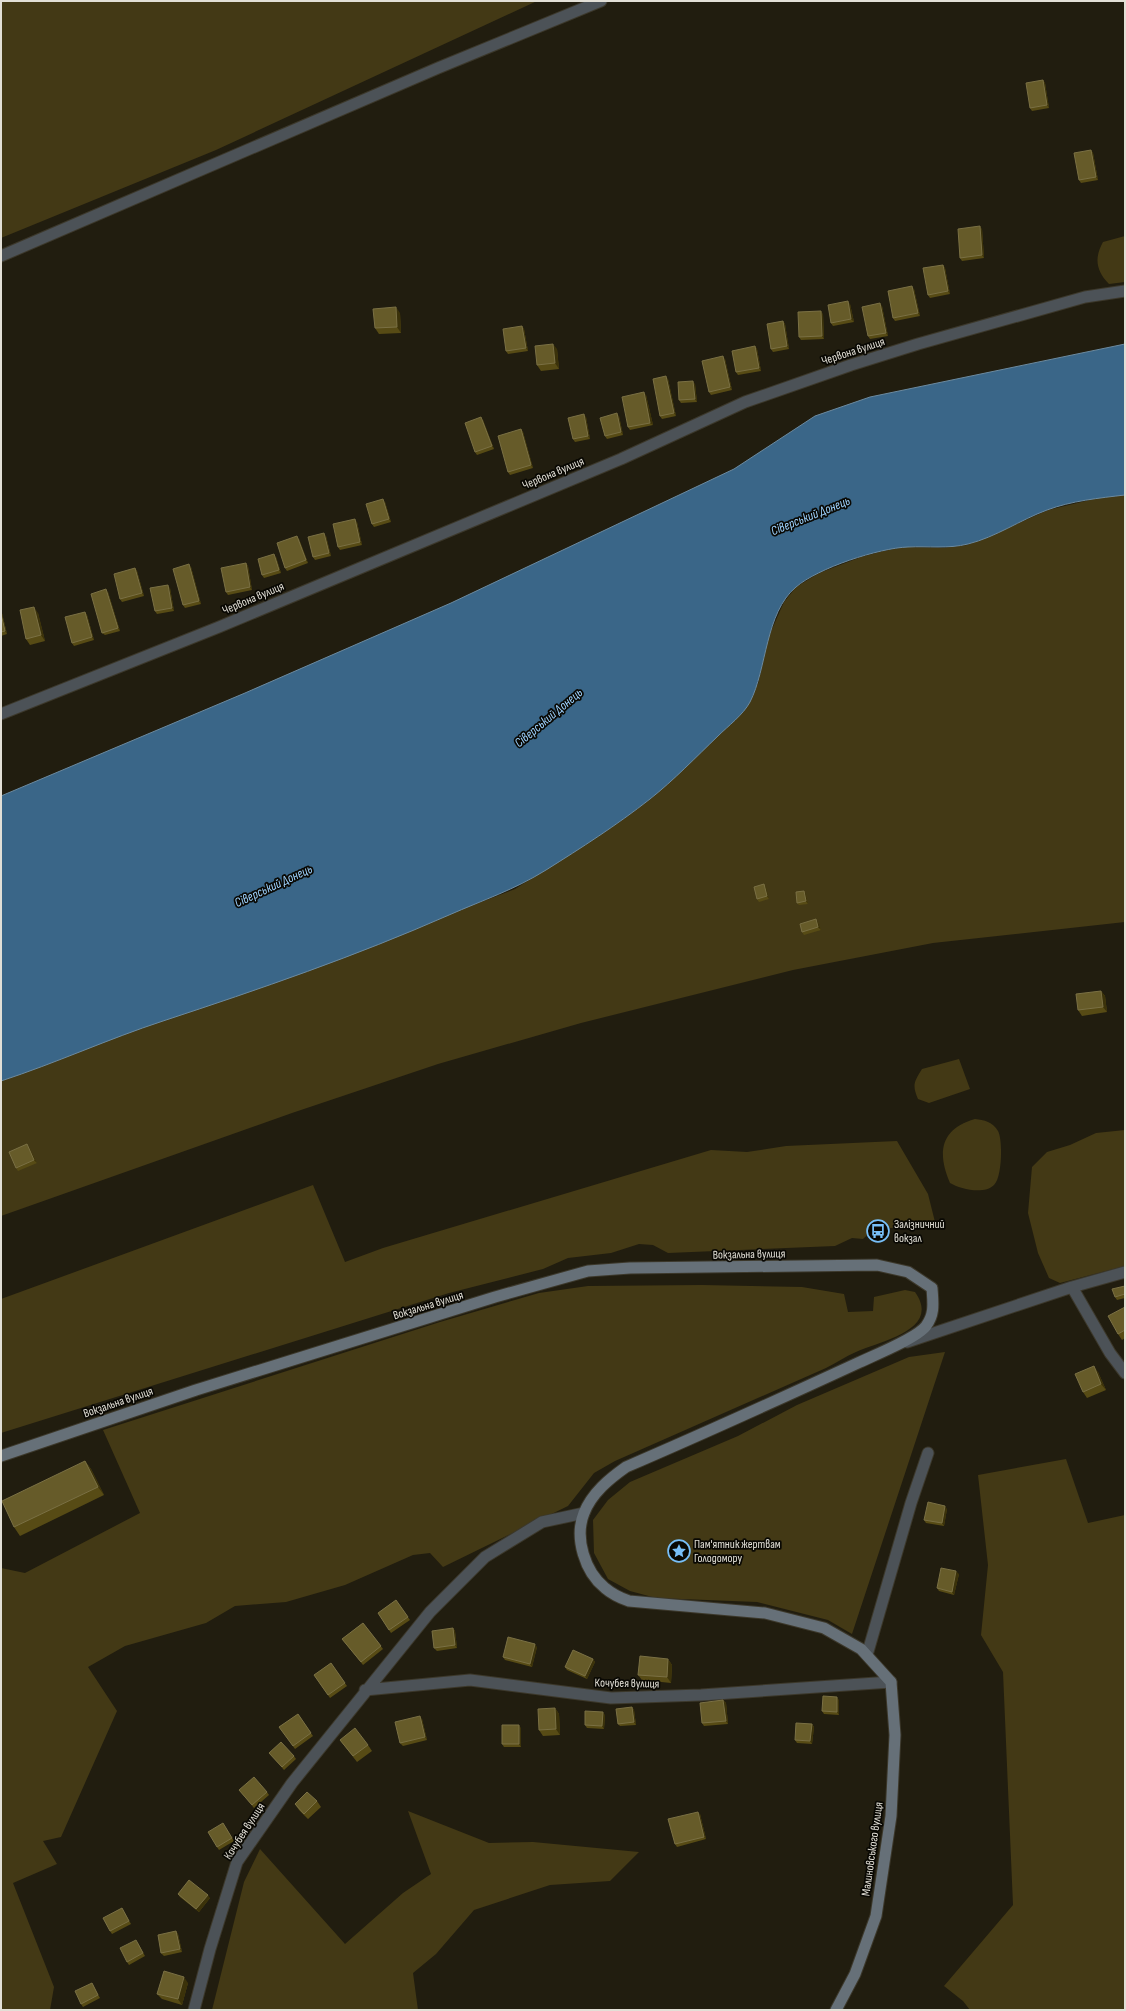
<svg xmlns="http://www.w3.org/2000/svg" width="1126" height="2011" viewBox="0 0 1126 2011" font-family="'Sofia Sans Condensed',sans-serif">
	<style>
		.green { fill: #433915 }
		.water { fill: #3a6688; stroke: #6c8a9f }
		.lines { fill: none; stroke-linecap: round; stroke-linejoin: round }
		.minor-casing { stroke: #3c382b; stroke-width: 13 }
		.secondary-casing { stroke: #3c382b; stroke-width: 13 }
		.minor { stroke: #4c5257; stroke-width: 11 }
		.secondary { stroke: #667078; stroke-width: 11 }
		.wall { fill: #574b15 }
		.shaded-wall { fill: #3b320a }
		.building { fill: #665b29; stroke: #7a7044 }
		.labels { text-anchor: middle; stroke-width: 3.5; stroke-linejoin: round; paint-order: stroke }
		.street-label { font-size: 12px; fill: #e2dfd6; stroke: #090803 }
		.poi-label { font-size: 12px; fill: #e2dfd6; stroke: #090803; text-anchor: start }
		.water-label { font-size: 13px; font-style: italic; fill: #9ed3ff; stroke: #090803 }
	</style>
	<rect width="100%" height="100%" fill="#211d0f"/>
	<path class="green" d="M1 1H537L216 150 1 238Z
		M1125 236V282L1109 284C1096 271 1094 258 1103 242Z
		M1125 495V922L933 943 793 970 581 1023 438 1064 292 1113 1 1216V1081L128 1032 218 1002 515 889 621 821 653 797 758 684 768 638 784 602 796 587 819 573 861 557 883 551 906 547 943 548 967 545 990 536 1048 510 1098 498Z
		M959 1059 970 1089 929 1103 918 1099C912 1085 914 1082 922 1069Z
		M975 1119C984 1120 993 1122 998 1131 1003 1140 1002 1178 994 1185 984 1195 960 1189 950 1183 937 1153 940 1129 975 1119Z
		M1125 1130V1266L1060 1283 1049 1278 1038 1253 1028 1213 1032 1167 1047 1152 1070 1145 1096 1133Z
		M897 1141 928 1194 936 1226 890 1228 880 1223 863 1239 852 1238 835 1246 668 1253 653 1245 639 1244 611 1253 568 1258 543 1269 449 1293 1 1433V1299L313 1185 345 1262 383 1248 711 1150 747 1152 786 1146Z
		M702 1285 802 1287 844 1294 848 1312 873 1311 874 1297 905 1290 915 1292C942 1330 880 1341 856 1352 846 1356 836 1363 826 1368L615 1461 594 1473 568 1506 443 1567 430 1553 413 1555 345 1585 286 1602 235 1606 206 1623 125 1646 88 1667 117 1711 61 1837 43 1841 57 1864 13 1883 54 1987 50 2010H1V1568L25 1573 140 1513 103 1430 440 1322 539 1293 588 1286Z
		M945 1352 852 1634 828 1620 757 1602 656 1598 630 1591 608 1579 594 1553 593 1520 608 1500 630 1482 738 1436 797 1405 909 1357Z
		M1066 1459 1088 1523 1125 1515V2010H970L963 2001 944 1986 1013 1905 1003 1672 981 1635 988 1565 978 1475Z
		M408 1811 489 1843 533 1842 639 1852 610 1881 550 1885 474 1910 436 1954 413 1973 418 2010H212L244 1882 260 1849 345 1944 403 1893 431 1874Z"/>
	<path class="water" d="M1125 344V495C1099 498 1071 501 1047 510 1020 520 996 537 968 544 948 549 928 546 908 547 879 548 818 568 796 587 765 613 767 669 750 702 743 715 728 726 718 736 696 757 674 780 650 799 617 825 581 848 546 870 514 890 483 900 449 915 356 956 260 989 163 1021 108 1039 56 1063 1 1081V796L245 693 451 603 734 469 815 416 870 397Z"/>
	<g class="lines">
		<g class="minor-casing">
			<path id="minor" d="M1 256 438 68 601 1
				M1 714 219 627 621 459 745 402 851 365 918 344 1085 297 1125 291
				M1072 1287 1110 1353 1125 1373
				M907 1342 1072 1287 1125 1272
				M867 1655 911 1503 928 1453
				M365 1690 470 1680 611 1698 701 1695 891 1682
				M194 2010 210 1949 237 1862 292 1783 430 1612 485 1557 542 1522 584 1513"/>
		</g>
		<g class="secondary-casing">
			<path id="secondary" d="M1 1456 196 1390 495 1297 588 1271 630 1268 877 1265 908 1272 932 1288C933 1303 935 1314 926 1326 917 1338 875 1355 860 1362 782 1398 705 1433 626 1467 609 1479 592 1493 584 1513 574 1538 585 1572 605 1588 612 1594 620 1598 629 1601L765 1613 824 1628 861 1649 891 1682 895 1735 891 1816 876 1916 855 1974 836 2010"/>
		</g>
		<use href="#minor" class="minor"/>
		<use href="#secondary" class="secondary"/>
	</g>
	<path class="wall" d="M1043 80 1045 83 1049 108 1032 111 1030 108Z
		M1091 150 1093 153 1098 180 1081 183 1079 180Z
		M982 229 984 258 962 261 960 258Z
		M943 265 945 268 950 294 930 298 928 295Z
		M914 289 920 316 895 321 893 318Z
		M850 304 854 322 833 326 831 323Z
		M882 306 888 336 870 339 868 336Z
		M400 313 401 333 379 334 375 328Z
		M823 314 824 339 801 340 799 337Z
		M783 321 785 324 789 349 773 352 771 349Z
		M522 326 524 329 528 351 508 354 506 351Z
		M755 346 757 349 761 371 738 375 736 372Z
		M557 349 559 369 541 371 537 365Z
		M725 359 732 390 711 395 709 392Z
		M668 379 676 416 662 419 660 416Z
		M695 384 697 402 681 403 679 400Z
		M646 395 653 425 630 430 628 427Z
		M619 416 623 435 607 439 605 436Z
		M586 417 590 439 575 442 573 439Z
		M483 420 494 449 477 455 475 452Z
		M521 429 523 432 533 468 510 475 508 472Z
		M385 502 391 522 374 527 372 524Z
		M357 522 362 545 340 550 338 547Z
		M326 536 331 556 315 560 313 557Z
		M299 539 308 563 287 571 285 568Z
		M276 557 281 573 264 578 262 575Z
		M246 563 248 566 252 590 228 595 226 592Z
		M191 567 201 604 185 608 183 605Z
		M135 568 137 571 144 596 122 602 120 599Z
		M170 588 174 611 157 614 155 611Z
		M108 592 120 631 105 635 102 633Z
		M1 609 7 634 1 636Z
		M85 612 87 615 94 640 74 646 72 643Z
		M38 613 45 641 30 645 26 639Z
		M764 884 766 887 769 899 759 902 757 899Z
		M804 891 806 894 808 904 799 905 797 903Z
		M818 922 821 930 804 935 802 932Z
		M1101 991 1105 996 1107 1012 1082 1016 1078 1010Z
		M29 1147 37 1163 18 1171 16 1168Z
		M1125 1286V1298L1117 1300 1115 1297Z
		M1125 1307V1338L1122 1340 1118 1334Z
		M1098 1372 1106 1390 1087 1398 1083 1392Z
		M85 1461 91 1469 104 1495 20 1536 14 1527Z
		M947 1509 944 1526 926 1523 924 1520Z
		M959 1574 954 1595 939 1591 937 1588Z
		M396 1600 410 1620 391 1633 378 1613Z
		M363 1623 383 1649 363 1665 342 1639Z
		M453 1628 455 1631 457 1648 437 1651 434 1648Z
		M537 1647 532 1667 505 1660 503 1657Z
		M593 1659 595 1662 587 1679 567 1670 565 1667Z
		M668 1659 672 1665 671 1683 642 1680 638 1675Z
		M331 1663 347 1686 330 1698 314 1675Z
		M723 1700 726 1703 728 1724 704 1726 702 1723Z
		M839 1700V1715L824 1714 822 1711Z
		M632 1707 634 1710 636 1725 620 1726 618 1724Z
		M555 1708 559 1714 560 1735 543 1736 539 1730Z
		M298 1714 313 1736 295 1749 279 1727Z
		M605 1715 604 1729 587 1728 585 1725Z
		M422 1719 427 1740 403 1746 400 1743Z
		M812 1724 814 1727 812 1744 797 1743 795 1740Z
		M521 1728V1747H504L502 1744Z
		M340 1740 368 1745 372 1751 357 1762Z
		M269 1753 294 1756 296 1759 284 1770Z
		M239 1790 267 1792 269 1795 254 1808Z
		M317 1801 321 1807 308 1819 299 1810 295 1804Z
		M700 1814 706 1839 677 1847 675 1844Z
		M223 1823 234 1841 219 1850 217 1847Z
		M178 1894 210 1898 199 1912 180 1897Z
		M122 1908 131 1924 112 1934 110 1931Z
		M176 1931 178 1934 182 1952 164 1956 161 1953Z
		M138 1943 145 1956 129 1965 127 1962Z
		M92 1983 100 1998 83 2007 81 2004Z
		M188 1983 182 2005 162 1999 157 1994Z"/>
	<path class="shaded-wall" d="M1043 80 1045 83 1049 108 1047 105Z
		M1091 150 1093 153 1098 180 1096 177Z
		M980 226 982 229 984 258 982 255Z
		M943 265 945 268 950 294 948 291Z
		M912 286 914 289 920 316 918 313Z
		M848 301 850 304 854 322 851 319Z
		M880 303 882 306 888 336 886 333Z
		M396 307 400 313 401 333 397 327Z
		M821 311 823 314 824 339 822 336Z
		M783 321 785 324 789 349 787 346Z
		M522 326 524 329 528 351 526 348Z
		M553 344 557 349 559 369 555 363Z
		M755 346 757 349 761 371 759 368Z
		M723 356 725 359 732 390 730 387Z
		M666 376 668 379 676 416 674 413Z
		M693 381 695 384 697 402 695 399Z
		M644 392 646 395 653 425 650 423Z
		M617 413 619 416 623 435 621 432Z
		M584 414 586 417 590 439 588 436Z
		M481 417 483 420 494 449 492 446Z
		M521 429 523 432 533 468 531 465Z
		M383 499 385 502 391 522 389 519Z
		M355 519 357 522 362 545 360 542Z
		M324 533 326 536 331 556 329 553Z
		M297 536 299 539 308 563 306 560Z
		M274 554 276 557 281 573 279 570Z
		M246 563 248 566 252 590 250 587Z
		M189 564 191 567 201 604 199 601Z
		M135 568 137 571 144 596 142 593Z
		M168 585 170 588 174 611 172 608Z
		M106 589 108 592 120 631 118 628Z
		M34 607 38 613 45 641 41 635Z
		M1 609 7 634 5 631 1 614Z
		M85 612 87 615 94 640 92 637Z
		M764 884 766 887 769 899 767 896Z
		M804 891 806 894 808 904 806 901Z
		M816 919 818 922 821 930 818 927Z
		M1101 991 1105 996 1107 1012 1103 1007Z
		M27 1144 29 1147 37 1163 34 1160Z
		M1094 1366 1098 1372 1106 1390 1101 1384Z
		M85 1461 91 1469 104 1495 98 1487Z
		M945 1506 947 1509 944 1526 942 1523Z
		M956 1571 959 1574 954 1595 952 1592Z
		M453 1628 455 1631 457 1648 455 1645Z
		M535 1644 537 1647 532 1667 530 1664Z
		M593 1659 595 1662 587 1679 585 1676Z
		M668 1659 672 1665 671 1683 667 1677Z
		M837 1697 839 1700V1715L837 1712Z
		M723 1700 726 1703 728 1724 726 1721Z
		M632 1707 634 1710 636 1725 634 1722Z
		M555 1708 559 1714 560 1735 556 1729Z
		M603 1712 605 1715 604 1729 602 1726Z
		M420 1716 422 1719 427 1740 425 1737Z
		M812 1724 814 1727 812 1744 810 1741Z
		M519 1725 521 1728V1747L519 1744Z
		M698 1812 700 1814 706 1839 704 1837Z
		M208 1895 210 1898 199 1912 196 1909Z
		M176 1931 178 1934 182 1952 180 1949Z
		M184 1977 188 1983 182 2005 178 1999Z"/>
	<path class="building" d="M1043 80 1047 105 1030 108 1026 83Z
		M1091 150 1096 177 1079 180 1074 153Z
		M980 226 982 255 960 258 958 229Z
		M943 265 948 291 928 295 923 268Z
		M912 286 918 313 893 318 888 291Z
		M848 301 851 319 831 323 828 305Z
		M880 303 886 333 868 336 862 307Z
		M396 307 397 327 375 328 373 309Z
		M821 311 822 336 799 337 798 312Z
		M783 321 787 346 771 349 767 324Z
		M522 326 526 348 506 351 503 329Z
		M553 344 555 363 537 365 535 346Z
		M755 346 759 368 736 372 732 351Z
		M723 356 730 387 709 392 702 361Z
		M666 376 674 413 660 416 653 379Z
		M693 381 695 399 679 400 678 382Z
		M644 392 650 423 628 427 622 397Z
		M617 413 621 432 605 436 600 418Z
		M584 414 588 436 573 439 568 418Z
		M481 417 492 446 475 452 465 423Z
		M521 429 531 465 508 472 498 436Z
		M383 499 389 519 372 524 366 504Z
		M355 519 360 542 338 547 333 524Z
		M324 533 329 553 313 557 308 537Z
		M297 536 306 560 285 568 277 543Z
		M274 554 279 570 262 575 258 559Z
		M246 563 250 587 226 592 221 568Z
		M189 564 199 601 183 605 173 569Z
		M135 568 142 593 120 599 114 574Z
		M168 585 172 608 155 611 150 588Z
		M106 589 118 628 102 633 91 594Z
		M34 607 41 635 26 639 20 610Z
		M85 612 92 637 72 643 65 617Z
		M1 614 5 631 1 632Z
		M764 884 767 896 757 899 754 887Z
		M804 891 806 901 797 903 796 892Z
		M816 919 818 927 802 932 800 924Z
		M1101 991 1103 1007 1078 1010 1076 994Z
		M27 1144 34 1160 16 1168 9 1152Z
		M1125 1286V1294L1115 1297 1112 1289Z
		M1125 1307V1330L1118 1334 1108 1316Z
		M1094 1366 1101 1384 1083 1392 1075 1374Z
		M85 1461 98 1487 14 1527 2 1501Z
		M928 1502 945 1506 942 1523 924 1520Z
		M941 1568 956 1571 952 1592 937 1588Z
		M396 1600 408 1617 389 1630 378 1613Z
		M363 1623 381 1646 361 1662 342 1639Z
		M453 1628 455 1645 434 1648 432 1631Z
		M508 1637 535 1644 530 1664 503 1657Z
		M573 1650 593 1659 585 1676 565 1667Z
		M640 1656 668 1659 667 1677 638 1675Z
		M331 1663 345 1683 328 1695 314 1675Z
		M823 1696 837 1697V1712L822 1711Z
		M723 1700 726 1721 702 1723 700 1703Z
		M632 1707 634 1722 618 1724 616 1709Z
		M555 1708 556 1729 539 1730 538 1709Z
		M585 1711 603 1712 602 1726 585 1725Z
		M298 1714 311 1733 293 1746 279 1727Z
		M420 1716 425 1737 400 1743 395 1722Z
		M796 1723 812 1724 810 1741 795 1740Z
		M502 1725H519V1744H502Z
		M355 1728 368 1745 353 1756 340 1740Z
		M281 1742 294 1756 282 1767 269 1753Z
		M254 1777 267 1792 252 1805 239 1790Z
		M307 1792 317 1801 304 1814 295 1804Z
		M698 1812 704 1837 675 1844 668 1819Z
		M223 1823 232 1838 217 1847 208 1832Z
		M189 1880 208 1895 196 1909 178 1894Z
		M122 1908 129 1921 110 1931 103 1918Z
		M176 1931 180 1949 161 1953 158 1935Z
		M136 1940 143 1953 127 1962 120 1948Z
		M164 1971 184 1977 178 1999 157 1994Z
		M92 1983 98 1995 81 2004 75 1991Z"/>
	<defs>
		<g id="bus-ring" transform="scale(1.15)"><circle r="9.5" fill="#090803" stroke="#78bff7" stroke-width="1.5"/><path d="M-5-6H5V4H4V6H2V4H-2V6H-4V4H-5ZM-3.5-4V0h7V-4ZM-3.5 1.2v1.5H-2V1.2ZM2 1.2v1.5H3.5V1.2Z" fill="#78bff7"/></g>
		<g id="sight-ring" transform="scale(1.15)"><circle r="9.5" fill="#090803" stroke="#78bff7" stroke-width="1.5"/><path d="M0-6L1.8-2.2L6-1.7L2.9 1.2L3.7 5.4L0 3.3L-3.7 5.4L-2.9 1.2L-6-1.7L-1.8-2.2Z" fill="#78bff7"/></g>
	</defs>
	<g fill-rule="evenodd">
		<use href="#bus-ring" x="878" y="1231"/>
		<use href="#sight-ring" x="679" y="1551"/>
	</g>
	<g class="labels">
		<g class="street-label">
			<text transform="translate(853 351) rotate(-18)" y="4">Червона вулиця</text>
			<text transform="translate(553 473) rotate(-23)" y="4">Червона вулиця</text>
			<text transform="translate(253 598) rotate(-23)" y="4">Червона вулиця</text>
			<text transform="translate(749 1254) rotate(-1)" y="4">Вокзальна вулиця</text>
			<text transform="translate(428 1305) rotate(-17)" y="4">Вокзальна вулиця</text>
			<text transform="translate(118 1402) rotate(-19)" y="4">Вокзальна вулиця</text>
			<text transform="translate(627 1683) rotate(1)" y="4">Кочубея вулиця</text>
			<text transform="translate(244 1831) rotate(-57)" y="4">Кочубея вулиця</text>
			<text transform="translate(872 1849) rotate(-82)" y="4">Малиновського вулиця</text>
		</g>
		<g class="poi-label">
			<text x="894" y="1228">Залізничний<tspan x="894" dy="14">вокзал</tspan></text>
			<text x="694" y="1548">Пам'ятник жертвам<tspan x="694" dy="14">Голодомору</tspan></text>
		</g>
		<g class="water-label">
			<text transform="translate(810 515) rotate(-22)" y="5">Сіверський Донець</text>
			<text transform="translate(548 717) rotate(-40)" y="5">Сіверський Донець</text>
			<text transform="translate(273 885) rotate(-25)" y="5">Сіверський Донець</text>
		</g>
	</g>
	<rect width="1126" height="2011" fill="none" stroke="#e2dfd6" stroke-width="4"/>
</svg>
